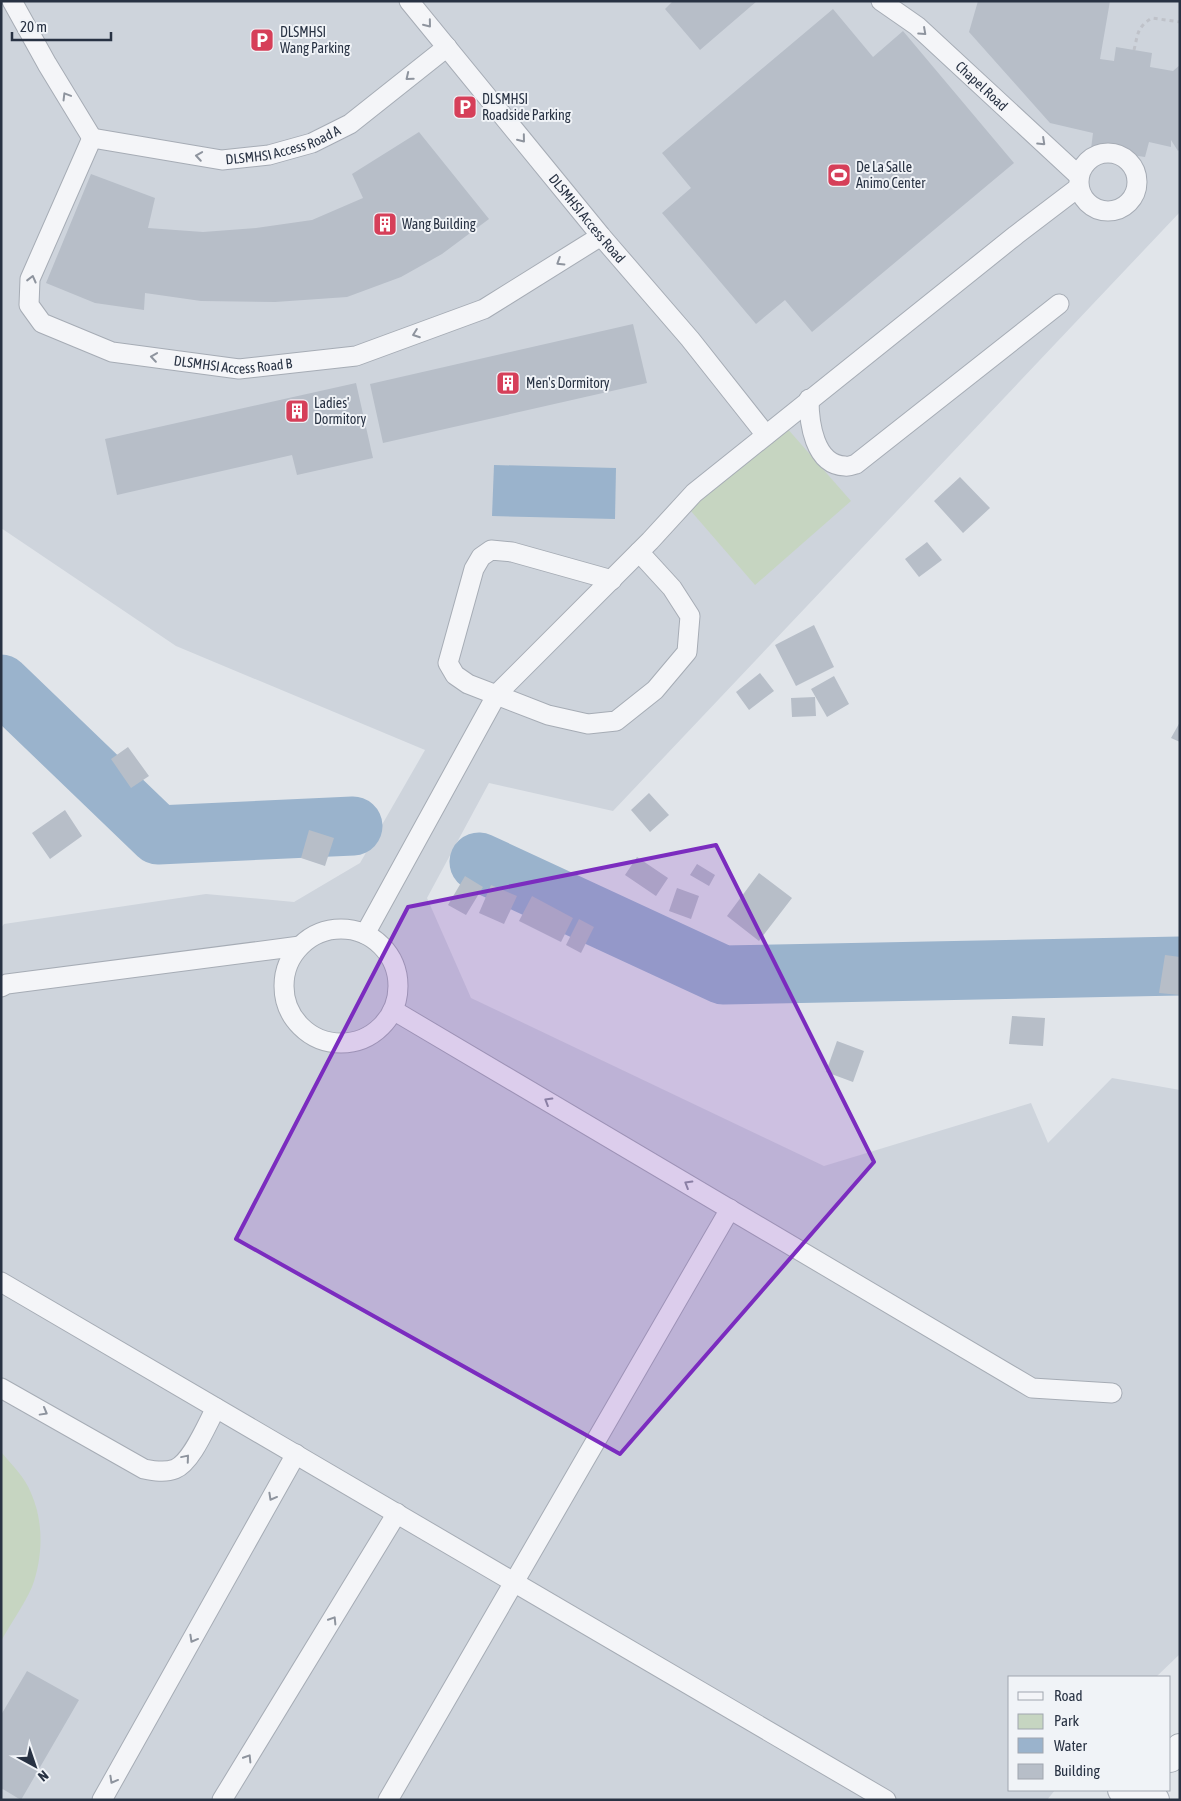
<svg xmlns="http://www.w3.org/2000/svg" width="1181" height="1801" viewBox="0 0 1181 1801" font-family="'Asap Condensed',sans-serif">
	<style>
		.built { fill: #ced4dc }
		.green { fill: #c6d5c1 }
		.water { fill: #9ab3cc }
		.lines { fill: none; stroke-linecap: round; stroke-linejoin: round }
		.river { stroke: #9ab3cc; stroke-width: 59 }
		.building { fill: #b7bec8 }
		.lane-casing { stroke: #a6acb5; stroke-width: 21 }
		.street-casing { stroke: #a6acb5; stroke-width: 30 }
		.path { stroke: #bfc2c9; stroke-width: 3; stroke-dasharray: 4 4; stroke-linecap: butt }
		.lane { stroke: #f4f5f8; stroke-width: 19 }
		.street { stroke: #f4f5f8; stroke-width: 28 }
		.oneway { stroke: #8e949e }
		.marked { fill: #7b2cbf; fill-opacity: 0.2; stroke: #7b2cbf; stroke-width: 4; stroke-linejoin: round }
		.labels { text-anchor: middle; stroke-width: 4; stroke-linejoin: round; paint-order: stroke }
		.poi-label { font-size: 14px; fill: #283243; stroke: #f0f3f7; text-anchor: start }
		.street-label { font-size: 14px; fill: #283243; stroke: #f0f3f7 }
	</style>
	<rect width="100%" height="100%" fill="#e1e5ea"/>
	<path class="built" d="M1 1H1180V212L613 811 489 783 427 898 471 998 824 1166 1031 1103 1048 1143 1112 1078 1180 1090V1654L1156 1677H1010V1790H1055L1047 1800H1V928L4 924 206 894 294 902 360 863 425 750 176 646 1 528Z"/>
	<path class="green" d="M786 427 851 501 755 585 690 510Z
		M1 1452C12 1465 25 1477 31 1493 44 1522 43 1557 32 1587 24 1605 11 1623 1 1641Z"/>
	<path class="water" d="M494 465 616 468 615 519 492 516Z"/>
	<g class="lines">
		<path class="river" d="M1 684 158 835 353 826
			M479 862 723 975 1180 966"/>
	</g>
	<path class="building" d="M673 1H757L700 50 665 9Z
		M978 1H1110L1100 59 1114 61 1116 47 1152 53 1150 67 1173 71 1180 65V149L1178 151 1171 140V147L1149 142 1145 157 1091 149 1093 133 1050 123 969 32Z
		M833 9 873 57 903 31 1014 163 812 332 785 300 756 324 662 213 691 188 662 153Z
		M419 132 489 219 442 254 401 277 347 297 275 302 201 301 145 293 144 310 95 303 46 283 91 174 155 198 148 228 203 232 256 228 312 220 363 198 352 174Z
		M633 324 647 383 383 443 370 384Z
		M356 383 373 458 297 475 292 455 117 495 105 439Z
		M960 477 990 508 963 533 934 501Z
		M927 542 942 560 919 577 905 559Z
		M814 625 834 667 796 686 775 645Z
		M760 673 774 691 749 710 736 692Z
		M834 676 849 704 827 717 811 689Z
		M815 697 816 716 792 717 791 698Z
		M1180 722V742L1171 738Z
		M128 747 149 776 131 788 111 759Z
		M649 793 669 815 650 832 631 810Z
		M65 810 82 836 50 859 32 833Z
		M309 830 334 838 325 866 301 858Z
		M637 857 668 878 656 896 625 875Z
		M697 864 715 875 709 886 690 875Z
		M759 873 792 898 759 941 727 916Z
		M465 876 483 887 466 915 448 905Z
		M491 885 517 896 504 924 479 913Z
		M677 888 699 896 691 919 669 911Z
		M532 896 573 918 561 942 519 921Z
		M579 919 594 927 581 953 566 945Z
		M1165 955 1180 957V995L1159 993Z
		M1012 1016 1045 1018 1043 1046 1009 1044Z
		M837 1041 864 1051 853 1082 826 1072Z
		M27 1671 79 1700 21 1800 1 1788V1715Z"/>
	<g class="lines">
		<g class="lane-casing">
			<g id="lane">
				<path d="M12 1 47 64 92 138"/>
				<path id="s1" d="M409 1 601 236 690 339 766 435"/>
				<path id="s2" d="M881 1 917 26 1079 176"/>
				<path id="s3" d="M92 138 30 279 29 305 42 323 112 352 239 369 356 356 484 309 601 236"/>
				<path id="s4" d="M92 138 222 160 269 155 312 143 350 124 447 47"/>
				<circle cx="1108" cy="182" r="29"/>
				<path d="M809 399C809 422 814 465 845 466 848 467 853 465 856 464L1059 304"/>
				<path d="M612 580 512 552 491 550 481 557 474 569 448 663 455 675 468 684 548 715 588 724 616 721 655 690 687 652 690 616 672 588 639 552"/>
				<circle cx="341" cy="986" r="57"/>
				<path d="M365 934 497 694 650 541 694 493 1016 235 1079 187"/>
				<path d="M1 987 7 984 300 946"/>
				<path d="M393 1010 1032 1388 1112 1393"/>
				<path d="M1 1282 886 1800"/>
				<path d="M1 1388 144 1469C154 1471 165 1473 175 1469 192 1462 207 1424 216 1408"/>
				<path d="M102 1800 296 1454"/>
				<path d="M222 1800 397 1513"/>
				<path d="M388 1800 730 1209"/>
			</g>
		</g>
		<g class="street-casing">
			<path id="street" d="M1170 1758 1180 1748
				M1122 1790 1155 1800"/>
		</g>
		<path class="path" d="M1134 50C1138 34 1137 27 1152 18L1180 22"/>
		<use href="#lane" class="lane"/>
		<use href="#street" class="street"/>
	</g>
	<defs><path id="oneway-chevron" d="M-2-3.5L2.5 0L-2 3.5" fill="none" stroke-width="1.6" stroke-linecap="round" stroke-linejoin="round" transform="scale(1.25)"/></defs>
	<g class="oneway">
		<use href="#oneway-chevron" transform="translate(428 24) rotate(51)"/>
		<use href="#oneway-chevron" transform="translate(923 32) rotate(42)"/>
		<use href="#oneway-chevron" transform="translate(409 77) rotate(141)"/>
		<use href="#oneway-chevron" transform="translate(66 96) rotate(-121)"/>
		<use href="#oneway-chevron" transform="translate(522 139) rotate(51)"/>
		<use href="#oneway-chevron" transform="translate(1042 142) rotate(43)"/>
		<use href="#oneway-chevron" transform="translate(199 156) rotate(-171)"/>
		<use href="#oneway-chevron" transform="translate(560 262) rotate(148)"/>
		<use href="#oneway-chevron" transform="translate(32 279) rotate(-76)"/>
		<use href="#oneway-chevron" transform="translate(416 334) rotate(160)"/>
		<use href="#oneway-chevron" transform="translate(154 357) rotate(-172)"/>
		<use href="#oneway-chevron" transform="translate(548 1101) rotate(-149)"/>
		<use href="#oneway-chevron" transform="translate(688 1184) rotate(-149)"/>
		<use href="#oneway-chevron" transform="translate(44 1412) rotate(29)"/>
		<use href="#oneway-chevron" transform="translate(186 1458) rotate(-50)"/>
		<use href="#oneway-chevron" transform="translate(272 1497) rotate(119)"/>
		<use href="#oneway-chevron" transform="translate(333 1620) rotate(-58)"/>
		<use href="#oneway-chevron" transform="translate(193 1639) rotate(119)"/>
		<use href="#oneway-chevron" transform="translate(248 1758) rotate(-58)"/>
		<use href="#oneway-chevron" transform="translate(113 1780) rotate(119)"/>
	</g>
	<path class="marked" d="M716 845 874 1162 620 1454 236 1239 408 907Z"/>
	<defs>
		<g id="parking-square" transform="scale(1.25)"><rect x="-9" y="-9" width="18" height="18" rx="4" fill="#d63f59" stroke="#f0f3f7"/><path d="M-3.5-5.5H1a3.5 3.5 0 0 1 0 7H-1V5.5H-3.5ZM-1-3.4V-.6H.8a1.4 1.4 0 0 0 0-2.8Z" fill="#fff"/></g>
		<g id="stadium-square" transform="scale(1.25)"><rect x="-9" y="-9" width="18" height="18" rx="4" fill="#d63f59" stroke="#f0f3f7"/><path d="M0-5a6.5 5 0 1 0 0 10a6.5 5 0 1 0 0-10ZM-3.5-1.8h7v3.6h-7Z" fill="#fff"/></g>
		<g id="building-square" transform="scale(1.25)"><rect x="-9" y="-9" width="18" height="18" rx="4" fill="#d63f59" stroke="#f0f3f7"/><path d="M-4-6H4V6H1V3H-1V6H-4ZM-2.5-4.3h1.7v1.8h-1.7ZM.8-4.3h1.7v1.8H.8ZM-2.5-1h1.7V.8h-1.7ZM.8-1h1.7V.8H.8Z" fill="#fff"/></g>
	</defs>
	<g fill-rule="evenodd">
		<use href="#parking-square" x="262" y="40"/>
		<use href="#parking-square" x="465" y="107"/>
		<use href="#stadium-square" x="839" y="175"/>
		<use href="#building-square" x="385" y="224"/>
		<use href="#building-square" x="508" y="383"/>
		<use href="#building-square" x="297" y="411"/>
	</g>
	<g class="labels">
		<g class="poi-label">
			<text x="280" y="37">DLSMHSI<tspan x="280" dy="16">Wang Parking</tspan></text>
			<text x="482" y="104">DLSMHSI<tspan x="482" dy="16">Roadside Parking</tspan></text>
			<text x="856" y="172">De La Salle<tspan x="856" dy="16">Animo Center</tspan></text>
			<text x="402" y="229">Wang Building</text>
			<text x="526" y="388">Men's Dormitory</text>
			<text x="314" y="408">Ladies'<tspan x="314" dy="16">Dormitory</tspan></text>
		</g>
		<g class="street-label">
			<text dy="5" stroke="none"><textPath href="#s2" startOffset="132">Chapel Road</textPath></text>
			<text dy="5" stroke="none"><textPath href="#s4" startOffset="195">DLSMHSI Access Road A</textPath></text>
			<text dy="5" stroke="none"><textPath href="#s1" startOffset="281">DLSMHSI Access Road</textPath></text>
			<text dy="5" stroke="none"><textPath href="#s3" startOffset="400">DLSMHSI Access Road B</textPath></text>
		</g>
	</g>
	<rect width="1181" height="1801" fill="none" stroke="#283243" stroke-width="5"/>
	<rect x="1008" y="1676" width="162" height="115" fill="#f0f3f7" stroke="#a0a6af"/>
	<rect x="1018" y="1692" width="25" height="8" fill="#f4f5f8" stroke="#a0a6af"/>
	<text x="1054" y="1701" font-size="15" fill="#283243">Road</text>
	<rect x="1018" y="1714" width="25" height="15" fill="#c6d5c1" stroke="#a0a6af"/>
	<text x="1054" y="1726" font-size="15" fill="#283243">Park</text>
	<rect x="1018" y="1738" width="25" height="15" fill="#9ab3cc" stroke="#a0a6af"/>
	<text x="1054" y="1751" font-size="15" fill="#283243">Water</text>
	<rect x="1018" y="1764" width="25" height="15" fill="#b7bec8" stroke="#a0a6af"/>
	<text x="1054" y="1776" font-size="15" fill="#283243">Building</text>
	<g transform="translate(35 1766) rotate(140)" stroke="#f0f3f7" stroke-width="4" paint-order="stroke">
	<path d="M0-4L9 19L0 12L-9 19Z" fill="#283243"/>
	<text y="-8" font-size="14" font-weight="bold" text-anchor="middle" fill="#283243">N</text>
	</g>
	<path d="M12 32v8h99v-8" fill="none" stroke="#283243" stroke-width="2.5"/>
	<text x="20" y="32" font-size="15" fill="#283243" stroke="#f0f3f7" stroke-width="4" paint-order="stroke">20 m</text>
</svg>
